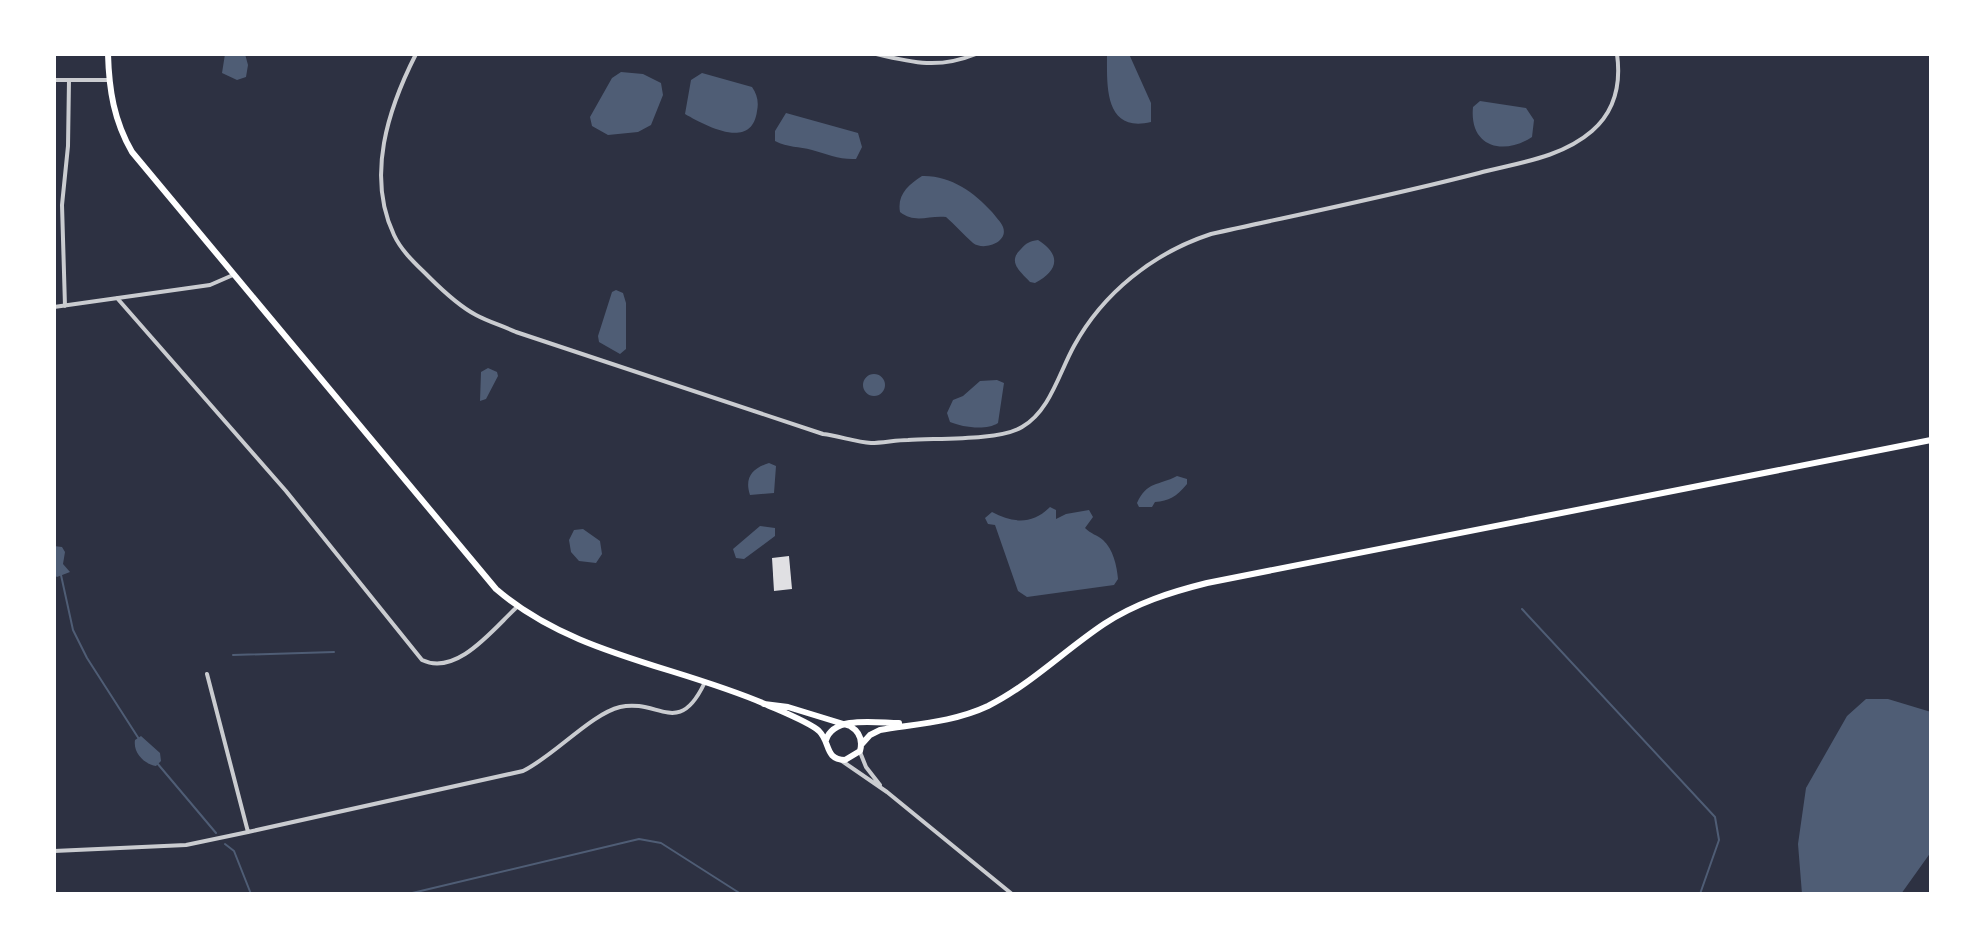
<svg xmlns="http://www.w3.org/2000/svg" width="1985" height="948" viewBox="0 0 1985 948" font-family="'DejaVu Sans',sans-serif">
	<style>
		.water { fill: #4f5d75 }
		.lines { fill: none; stroke-linecap: round; stroke-linejoin: round }
		.stream { stroke: #4f5d75; stroke-width: 2 }
		.building { fill: #e0e0e3 }
		.minor { stroke: #caccd0; stroke-width: 4 }
		.secondary { stroke: #fff; stroke-width: 6 }
	</style>
	<rect width="100%" height="100%" fill="#2d3142"/>
	<path class="water" d="M225 54H245L248 65 246 77 237 80 222 73Z
		M1107 54H1129L1151 103V122C1104 133 1107 86 1107 54Z
		M621 72 643 74 661 83 663 95 651 125 638 132 608 135 592 126 590 117 612 78Z
		M702 73 752 87C757 94 759 102 757 111 752 151 706 126 685 114L691 80Z
		M1480 101 1526 108 1534 120 1532 137C1503 156 1469 147 1473 107Z
		M786 113 858 133 862 147 856 159C840 160 827 154 812 150 799 146 788 148 775 141V131Z
		M922 176C950 175 974 192 992 212 995 216 1001 222 1003 227 1009 243 983 251 973 243 964 235 955 225 946 217 929 215 915 224 900 212 897 195 908 185 922 176Z
		M1038 240C1062 255 1058 271 1035 283L1030 282C1020 271 1007 262 1021 249 1026 243 1030 241 1038 240Z
		M616 290 623 293 626 303V349L620 354 599 342 598 336 612 292Z
		M488 368 497 372 498 376 486 399 480 401 481 372Z
		M863 385a11 11 0 1 1 22 0a11 11 0 1 1-22 0Z
		M997 380 1004 383 998 423C986 431 962 427 950 422L947 413 953 400 963 396 980 381Z
		M769 463 776 466 774 493 750 495C744 477 753 468 769 463Z
		M1177 476 1187 479V484C1176 497 1169 501 1155 502L1152 507H1139L1137 503C1147 481 1158 486 1177 476Z
		M1050 507 1056 510V519L1066 514 1089 510 1093 517 1085 528C1091 534 1097 535 1103 540 1113 549 1117 566 1118 579L1114 585 1027 597 1018 591 995 525 988 524 985 518 992 512C1013 523 1032 525 1050 507Z
		M760 526 775 528V536L744 559 736 558 733 549Z
		M583 529 600 541 602 554 596 563 579 561 571 552 569 540 574 530Z
		M54 546 62 547 65 552 63 564 70 572 57 577 54 575Z
		M1866 699H1888L1931 712V852L1901 894H1802L1798 844 1806 788 1847 716Z
		M141 736 160 753 161 761 156 766C144 764 133 753 135 740Z"/>
	<g class="lines">
		<path class="stream" d="M61 575 73 630 87 658 139 739
			M1522 609 1715 817 1719 840 1700 894
			M233 655 334 652
			M157 763 216 833
			M225 844 234 851 251 894
			M408 894 639 839 661 843 741 894"/>
	</g>
	<path class="building" d="M789 556 792 589 774 591 772 558Z"/>
	<g class="lines">
		<path class="minor" d="M416 54C388 109 366 176 394 235 402 252 416 264 429 277 443 291 459 306 476 315 489 322 503 326 516 332L823 434C839 436 856 442 871 443 883 443 896 440 908 440 936 438 999 441 1022 427 1050 411 1059 373 1074 346 1103 293 1153 253 1211 234 1301 214 1390 196 1479 173 1517 163 1561 158 1592 131 1615 111 1621 83 1617 54
			M876 54C914 63 939 69 976 54
			M54 80H109
			M117 298 286 491 422 660C457 677 494 628 517 607
			M65 306 62 205 68 146 69 80
			M54 307 210 285 233 275
			M207 674 248 832 523 771C554 756 591 714 620 707 658 698 678 738 704 684
			M860 752 866 767 880 785
			M842 761 887 792 1012 894
			M54 851 186 845 248 832"/>
		<path class="secondary" d="M108 54C109 90 114 121 132 152L496 589C573 655 675 665 765 704 778 710 809 722 819 731 831 743 824 759 845 760L860 751C863 740 860 732 850 726L788 707 764 704
			M826 740C834 715 877 723 899 723
			M861 745 870 735 880 730C916 724 954 722 988 706 1030 685 1065 650 1104 624 1136 603 1171 592 1207 583L1931 440"/>
	</g>
	<rect width="1985" height="948" fill="none" stroke="#ffffff" stroke-width="112"/>
</svg>
